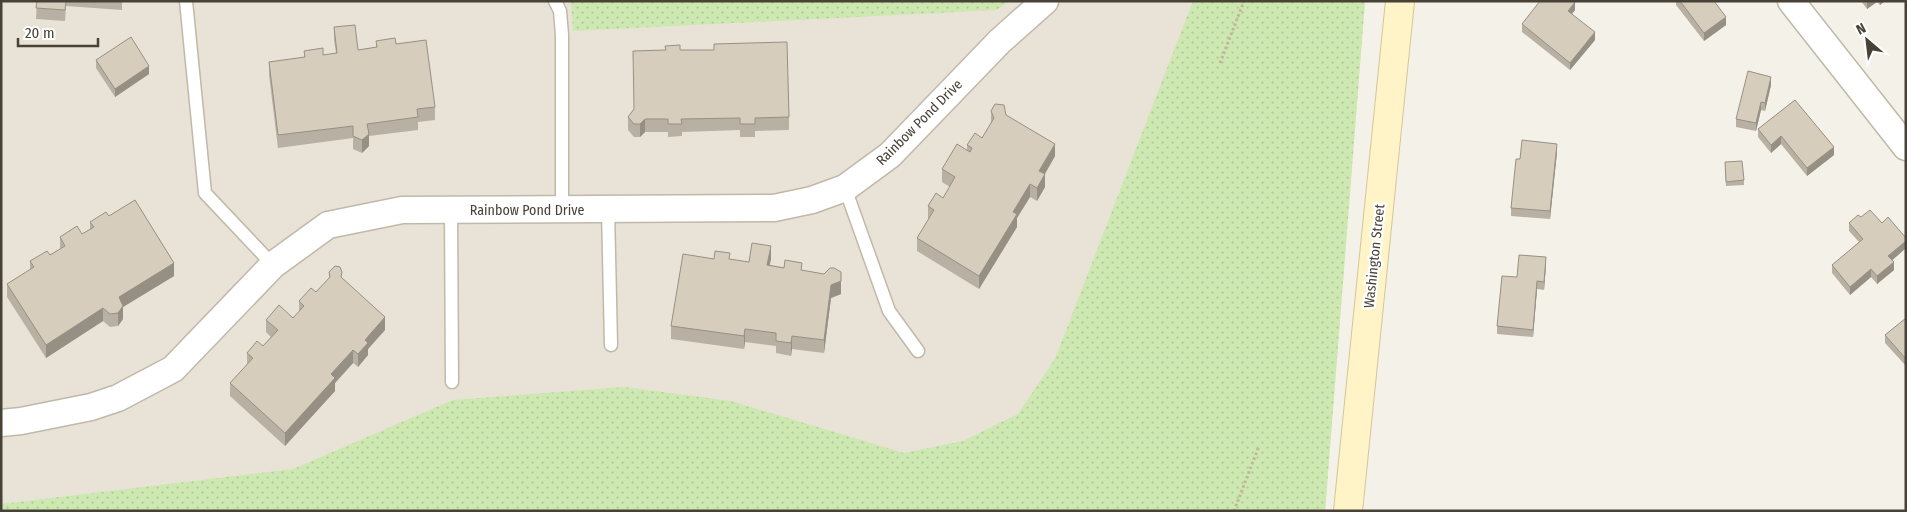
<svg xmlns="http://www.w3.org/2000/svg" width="1907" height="512" viewBox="0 0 1907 512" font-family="'Fira Sans Condensed',sans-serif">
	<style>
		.residential { fill: #e8e3d6 }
		.grass { fill: url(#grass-dots) }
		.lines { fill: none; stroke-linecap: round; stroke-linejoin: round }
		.service-casing { stroke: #c0b9aa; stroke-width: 15 }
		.minor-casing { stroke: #c0b9aa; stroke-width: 29 }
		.secondary-casing { stroke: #d4c698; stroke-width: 30 }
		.path { stroke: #c1b69b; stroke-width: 3; stroke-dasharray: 2.5 2.5; stroke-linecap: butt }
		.service { stroke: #fff; stroke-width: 12 }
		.minor { stroke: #fff; stroke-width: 26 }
		.secondary { stroke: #fff4c7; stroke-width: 28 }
		.wall { fill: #b8b0a3 }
		.shaded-wall { fill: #969084 }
		.building { fill: #d6cdbd; stroke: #969084 }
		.labels { text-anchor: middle; stroke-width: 4.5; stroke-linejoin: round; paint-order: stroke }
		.street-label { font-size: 14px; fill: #474136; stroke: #fff }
	</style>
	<defs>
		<pattern id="grass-dots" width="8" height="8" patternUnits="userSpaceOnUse" patternTransform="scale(1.25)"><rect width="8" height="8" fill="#cde8b0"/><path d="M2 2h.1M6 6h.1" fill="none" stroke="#b1c898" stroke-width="1.8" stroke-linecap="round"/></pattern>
	</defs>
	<rect width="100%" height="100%" fill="#f4f1e8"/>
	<path class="residential" d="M1 1H1365L1325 511H1Z"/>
	<path class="grass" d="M571 1H1009L997 10 573 31Z
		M1193 1H1365L1325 511H1V504L293 469 453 400 624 387 731 401 904 453 963 441 1018 414 1055 359Z"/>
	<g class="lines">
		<g class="service-casing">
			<path id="service" d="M186 1 205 193 273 265
				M555 1 560 11 562 35V209
				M845 188 889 311 918 351
				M608 209 611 345
				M451 210 452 382"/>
		</g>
		<g class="minor-casing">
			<path id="minor" d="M1791 1 1906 147
				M1 423 21 421 91 407 118 398 173 369 273 265 328 225 402 210 774 208 812 200 845 188 890 155 1000 41 1045 1"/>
		</g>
		<g class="secondary-casing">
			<path id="secondary" d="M1348 511 1400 1"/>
		</g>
		<path class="path" d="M1220 63 1244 1
			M1234 511 1259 446"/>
		<use href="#service" class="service"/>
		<use href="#minor" class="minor"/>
		<use href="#secondary" class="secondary"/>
	</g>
	<path class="wall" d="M37 1H122V10L66 6 65 21 36 19Z
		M1676 1H1714L1726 25 1704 41 1676 5Z
		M1861 1H1885L1880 5 1877 2 1867 9Z
		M1575 10 1572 14 1595 40 1570 70 1522 32V24Z
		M334 27 358 50 376 47V41L396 44 435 107V120L418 122V130L369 136V146L362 153 353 149V138L278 148 269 75V62L304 58V51L323 55 336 53 334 40Z
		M680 50 789 117V130L755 131V137H740V130L682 132V136L668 137V132H645L640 137H634L628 130V117Z
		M96 60 149 74 115 97 96 68Z
		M1771 85 1765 111 1761 110 1756 131 1736 127V119Z
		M1795 100 1834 155 1807 176 1781 144 1771 153 1758 137V129Z
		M991 111 1006 115 1055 156 1045 174V187L1037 201 1030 197 1017 218V227L979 289 917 251V238L929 220 928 219V206L943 198 950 187 942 182V169L967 150V145L982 138 991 123Z
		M1557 152 1550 219 1511 216V208L1520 159Z
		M1725 162 1744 180V185L1726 186Z
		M109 216 174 276 123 307V319L118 326 110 327 103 321 46 358 7 297V284L30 270V261L50 255 60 249V237L82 234 90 229V222Z
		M1861 217 1882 223 1906 238V248L1892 260 1894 270 1877 284 1871 277 1850 295 1832 273V265L1859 242 1849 231V223Z
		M714 259 749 262 771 259 769 265 802 270 841 294 831 298 824 353 792 349 791 356 776 353V346L745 342 744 349 671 339V326Z
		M1546 265 1544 290 1537 289 1533 337 1497 334V326L1517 277Z
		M329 272 342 278 385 330 368 349V355L358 367 353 363 335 383V391L285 446 230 396V383L247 365V353L263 346 271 337 266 332V320L293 318 299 312V301L316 292 329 279Z
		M1906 318V366L1885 343V335Z"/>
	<path class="shaded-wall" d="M1867 1H1877V2L1867 9Z
		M1880 1H1885L1880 5Z
		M1575 2V10L1568 19V11Z
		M1726 17V25L1704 41V33Z
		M1595 32V40L1570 70V63Z
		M149 66V74L115 97V89Z
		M1771 77V85L1765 111V103Z
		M1761 102V110L1756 131V123Z
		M645 119V132L640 137V124Z
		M369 134V146L362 153V140Z
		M1781 136V144L1771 153V145Z
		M1055 144V156L1039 184V171Z
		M1557 144V152L1550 219V211Z
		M1834 147V155L1807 176V168Z
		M1045 174V187L1037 201V188Z
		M1030 184V197L1017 218V227L979 289V276L1013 212Z
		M1906 241V248L1888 264V256Z
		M771 246V259L767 278V265Z
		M1546 257V265L1544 290V282Z
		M1894 262V270L1877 284V276Z
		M174 263V276L123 307V319L118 326V313L119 297Z
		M1871 269V277L1850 295V287Z
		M841 272V294L831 298 824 353V340L831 285Z
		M1537 281V289L1533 337V330Z
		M103 308V321L46 358V345Z
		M385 317V330L368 349V355L358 367V354L365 340Z
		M745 329V342L744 349V336Z
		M792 336V349L791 356V343Z
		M353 350V363L335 383V391L285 446V433L331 374Z"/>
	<path class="building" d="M37 1H66L65 10 36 8Z
		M1540 1H1574L1575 2 1568 11 1595 32 1570 63 1522 24Z
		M1680 1H1714L1726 17 1704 33Z
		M355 25 358 50 377 47 376 41 395 38 396 44 426 40 435 107 417 109 418 117 367 124 369 134 362 140 353 136V126L278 135 269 62 305 57 304 51 323 48V55L337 53 334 27Z
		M131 37 149 66 115 89 96 60Z
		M787 42 789 117 755 118V124H740V118L681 119 682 124H668V119H645L640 124H634L628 117 634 109 633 51 666 50 665 46 680 45V50H714V44Z
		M1748 71 1771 77 1765 103 1761 102 1756 123 1736 119Z
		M1795 100 1834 147 1807 168 1781 136 1771 145 1758 129Z
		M995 104 1004 105 1006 115 1055 144 1039 171 1045 174 1037 188 1030 184 1013 212 1017 214 979 276 917 238 934 210 928 206 936 193 943 198 955 177 942 169 957 144 970 152 972 148 967 145 975 133 982 138 994 118 991 111Z
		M1522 140 1557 144 1550 211 1511 208 1516 159H1520Z
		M1742 161 1744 180 1726 182 1725 162Z
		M135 200 174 263 119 297 123 306 118 313 110 314 103 308 46 345 7 284 34 267 30 261 47 251 50 255 65 246 60 237 77 226 82 234 94 227 90 222 106 212 109 216Z
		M1870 210 1882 223 1888 217 1906 238V241L1888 256 1894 262 1877 276 1871 269 1850 287 1832 265 1863 239 1849 223 1858 215 1861 217Z
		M752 243 771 246 767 265 784 268 785 260 802 263 801 270 824 274 830 268H834L841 272V281L831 285 824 340 792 336 791 343 776 341V333L745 329 744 336 671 326 683 254 714 259 715 251 730 253 729 259 749 262Z
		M1519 255 1546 257 1544 282 1537 281 1533 330 1497 326 1502 276 1517 277Z
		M335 266 340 267 342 272 341 277 385 317 365 340 368 343 358 354 353 350 331 374 335 378 285 433 230 383 253 358 247 353 257 341 263 346 278 330 266 320 279 305 293 318 304 306 299 301 311 288 316 292 330 277 329 272Z
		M1906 318V359L1885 335Z"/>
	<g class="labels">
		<g class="street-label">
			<text transform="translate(919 122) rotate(-45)" y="5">Rainbow Pond Drive</text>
			<text x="527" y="215">Rainbow Pond Drive</text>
			<text transform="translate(1374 256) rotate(-84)" y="5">Washington Street</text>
		</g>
	</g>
	<rect width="1907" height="512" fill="none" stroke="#474136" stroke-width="5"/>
	<g transform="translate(1867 40) rotate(332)" stroke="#ffffff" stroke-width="4" paint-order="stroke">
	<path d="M0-4L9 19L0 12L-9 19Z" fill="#474136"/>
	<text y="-8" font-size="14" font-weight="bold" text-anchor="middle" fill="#474136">N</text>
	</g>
	<path d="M18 38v8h80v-8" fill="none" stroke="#474136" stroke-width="2.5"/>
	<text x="25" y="38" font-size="15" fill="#474136" stroke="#ffffff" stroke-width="4" paint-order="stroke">20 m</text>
</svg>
